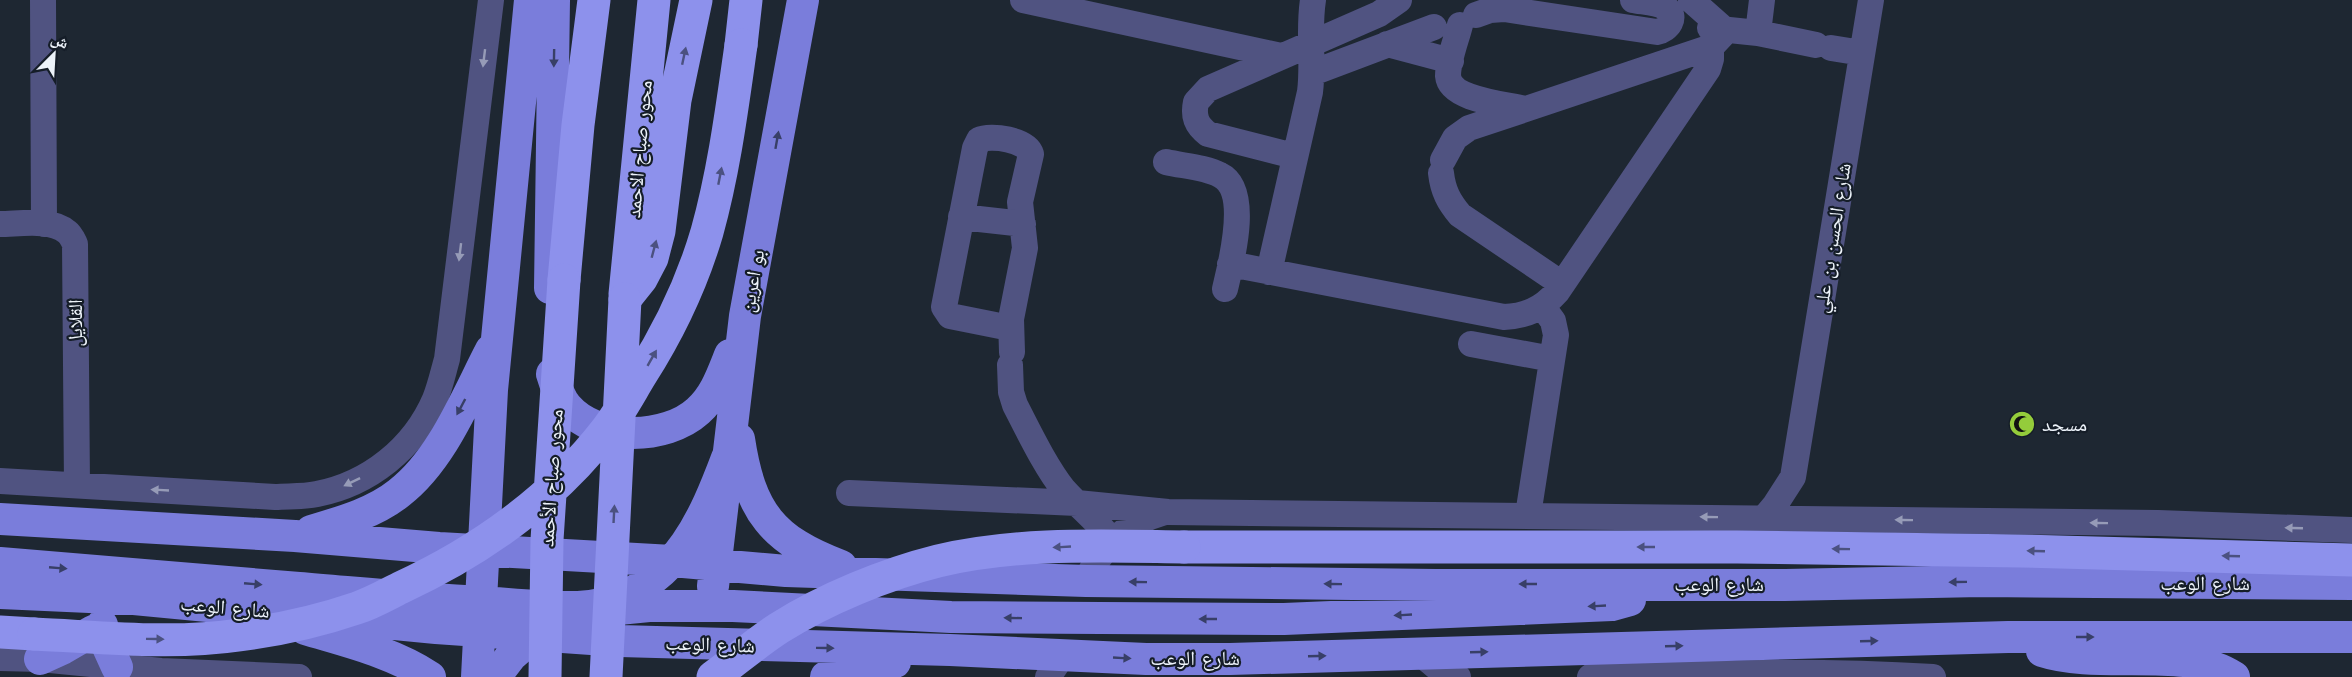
<svg xmlns="http://www.w3.org/2000/svg" width="2352" height="677" viewBox="0 0 2352 677" font-family="'Work Sans','Noto Naskh Arabic',sans-serif">
	<style>
		.lines { fill: none; stroke-linecap: round; stroke-linejoin: round }
		.minor { stroke: #505381; stroke-width: 26 }
		.major { stroke: #7a7ddb; stroke-width: 32 }
		.highway { stroke: #8d91ec; stroke-width: 33 }
		.highway-bridge { stroke: #8d91ec; stroke-width: 33 }
		.oneway { fill: #4b5180 }
		.oneway2 { fill: #969bb7 }
		.oneway3 { fill: #383f67 }
		.labels { text-anchor: middle; stroke-width: 4.5; stroke-linejoin: round; paint-order: stroke }
		.street-label { font-size: 20px; fill: #ecf2f9; stroke: #151d28 }
		.poi-label { font-size: 20px; fill: #ecf2f9; stroke: #151d28; text-anchor: start }
	</style>
	<rect width="100%" height="100%" fill="#1e2732"/>
	<g class="lines">
		<path class="minor" d="M43 0 44 224
			M1023 0 1281 56
			M1476 15 1490 10 1504 9 1657 32C1668 30 1678 17 1666 8 1658 2 1642 2 1633 0
			M1460 25C1456 41 1448 60 1448 76 1450 100 1506 104 1525 109
			M1710 28 1758 33 1816 45
			M1758 33 1762 0
			M1387 44 1451 61
			M1831 48 1862 53
			M1312 73 1434 27
			M1294 156 1208 134C1196 125 1193 116 1196 102L1208 89 1379 14 1399 0
			M1443 160 1455 138 1469 128 1711 47
			M1166 162C1183 166 1205 167 1220 175 1251 190 1231 263 1225 289
			M1441 173C1443 191 1449 202 1460 215L1562 284
			M961 217 1023 224
			M0 224C19 224 51 218 67 232 71 235 73 240 75 244L77 485
			M1230 264 1504 317C1526 316 1542 309 1557 292L1708 69 1711 59V47L1726 31 1691 0
			M1269 272 1310 92C1314 61 1308 31 1313 0
			M1010 328 950 316 944 307 975 148 979 140C991 134 1027 140 1031 154L1020 202 1025 248 1011 319 1012 352
			M1471 344 1552 359
			M1010 365 1011 392 1015 405C1029 432 1045 466 1064 490 1080 508 1098 521 1112 541
			M0 481 275 497C289 496 303 497 317 494 369 484 414 448 435 399 440 387 443 373 447 359L491 0
			M849 493 1077 503 1168 512 2158 523 2352 530
			M1528 515 1556 335 1553 321 1542 306
			M1765 517 1775 505 1793 477 1871 0
			M1086 581C1101 548 1126 523 1162 513
			M1421 654 1440 670 1458 677
			M0 658 40 659 161 671 299 677
			M1048 677 1063 655
			M1590 677C1705 673 1818 670 1933 677"/>
		<path class="major" d="M550 288 554 0
			M552 374C556 386 559 398 567 407 597 442 666 440 698 411 715 396 722 375 730 355
			M739 439C750 512 772 540 841 566
			M0 519 295 536 439 548 672 561 786 571 1086 581 1436 585H1785L1981 581 2352 584
			M311 531C341 522 374 513 399 493 442 460 466 398 491 350
			M0 563C100 571 199 580 299 588 360 593 420 599 481 602 518 604 578 613 612 601 679 577 704 519 727 458
			M713 586 745 316 803 0
			M0 593 134 599 436 628 620 641 950 650 1146 659H1230L2008 637H2352
			M102 625 107 645 117 667
			M305 629C348 642 392 652 430 677
			M2042 651C2100 670 2187 645 2234 677
			M40 659 62 649 93 631
			M477 677 492 390 530 0
			M495 677 511 656 526 643 558 624 598 611 649 606H733L951 617 1284 619 1612 605 1630 600
			M826 677 895 662"/>
		<path class="highway" d="M741 45 746 0
			M564 280 578 125 594 0
			M625 294 654 0
			M625 299 641 279 652 258 659 231 675 100 696 0
			M1184 547H1737L2021 551 2352 560
			M0 632 34 634"/>
		<path class="highway-bridge" d="M34 634C101 637 171 645 239 635 279 630 319 621 357 608 372 603 386 595 400 588 480 551 553 499 607 429 620 412 630 393 641 375 669 331 692 283 707 232 724 171 732 108 741 45
			M545 677 547 540 564 280
			M606 677 625 299
			M713 677C735 661 756 643 779 628 825 599 886 574 938 561 1017 542 1104 546 1184 547"/>
	</g>
	<defs><path id="oneway-solid" d="M-6-.8H1V-3.2L6.5 0L1 3.2V.8H-6Z" transform="scale(1.5)"/></defs>
	<g class="oneway">
		<use href="#oneway-solid" transform="translate(684 56) rotate(-78)"/>
		<use href="#oneway-solid" transform="translate(720 176) rotate(-79)"/>
		<use href="#oneway-solid" transform="translate(654 249) rotate(-75)"/>
		<use href="#oneway-solid" transform="translate(652 358) rotate(-60)"/>
		<use href="#oneway-solid" transform="translate(614 514) rotate(-87)"/>
		<use href="#oneway-solid" transform="translate(1062 547) rotate(177)"/>
		<use href="#oneway-solid" transform="translate(1646 547) rotate(180)"/>
		<use href="#oneway-solid" transform="translate(1841 549) rotate(-179)"/>
		<use href="#oneway-solid" transform="translate(2036 551) rotate(-178)"/>
		<use href="#oneway-solid" transform="translate(2231 556) rotate(-178)"/>
		<use href="#oneway-solid" transform="translate(155 639) rotate(1)"/>
	</g>
	<g class="oneway2">
		<use href="#oneway-solid" transform="translate(484 58) rotate(97)"/>
		<use href="#oneway-solid" transform="translate(460 252) rotate(97)"/>
		<use href="#oneway-solid" transform="translate(352 482) rotate(154)"/>
		<use href="#oneway-solid" transform="translate(160 490) rotate(-177)"/>
		<use href="#oneway-solid" transform="translate(1709 517) rotate(-179)"/>
		<use href="#oneway-solid" transform="translate(1904 520) rotate(-179)"/>
		<use href="#oneway-solid" transform="translate(2099 523) rotate(-179)"/>
		<use href="#oneway-solid" transform="translate(2294 528) rotate(-178)"/>
	</g>
	<g class="oneway3">
		<use href="#oneway-solid" transform="translate(554 58) rotate(91)"/>
		<use href="#oneway-solid" transform="translate(777 140) rotate(-80)"/>
		<use href="#oneway-solid" transform="translate(461 407) rotate(118)"/>
		<use href="#oneway-solid" transform="translate(58 568) rotate(5)"/>
		<use href="#oneway-solid" transform="translate(1138 582) rotate(-179)"/>
		<use href="#oneway-solid" transform="translate(1958 582) rotate(179)"/>
		<use href="#oneway-solid" transform="translate(253 584) rotate(5)"/>
		<use href="#oneway-solid" transform="translate(1333 584) rotate(-179)"/>
		<use href="#oneway-solid" transform="translate(1528 584) rotate(180)"/>
		<use href="#oneway-solid" transform="translate(1597 606) rotate(177)"/>
		<use href="#oneway-solid" transform="translate(1403 615) rotate(177)"/>
		<use href="#oneway-solid" transform="translate(1013 618) rotate(-179)"/>
		<use href="#oneway-solid" transform="translate(1208 619) rotate(-180)"/>
		<use href="#oneway-solid" transform="translate(2085 637)"/>
		<use href="#oneway-solid" transform="translate(1869 641) rotate(-2)"/>
		<use href="#oneway-solid" transform="translate(1674 646) rotate(-2)"/>
		<use href="#oneway-solid" transform="translate(825 648) rotate(1)"/>
		<use href="#oneway-solid" transform="translate(1479 652) rotate(-2)"/>
		<use href="#oneway-solid" transform="translate(1317 656) rotate(-2)"/>
		<use href="#oneway-solid" transform="translate(1122 658) rotate(3)"/>
	</g>
	<defs>
		<g id="mosque-disc" transform="scale(1.35)"><circle r="9.5" fill="#94cc3b" stroke="#151d28"/><path d="M3.5-4.9A6 6 0 1 0 3.5 4.9A5 5 0 1 1 3.5-4.9Z" fill="#111"/></g>
	</defs>
	<g fill-rule="evenodd">
		<use href="#mosque-disc" x="2022" y="424"/>
	</g>
	<g class="labels">
		<g class="street-label">
			<text transform="translate(639 149) rotate(-85)" y="7">محور صباح الاحمد</text>
			<text transform="translate(1832 238) rotate(-81)" y="7">شارع الحسن بن علي</text>
			<text transform="translate(752 281) rotate(-80)" y="7">بو اعرين</text>
			<text transform="translate(75 323) rotate(-90)" y="7">القلايل</text>
			<text transform="translate(551 478) rotate(-86)" y="7">محور صباح الأحمد</text>
			<text x="2205" y="590">شارع الوعب</text>
			<text x="1719" y="591">شارع الوعب</text>
			<text transform="translate(225 607) rotate(5)" y="7">شارع الوعب</text>
			<text transform="translate(710 644) rotate(2)" y="7">شارع الوعب</text>
			<text x="1195" y="665">شارع الوعب</text>
		</g>
		<g class="poi-label">
			<text x="2042" y="431">مسجد</text>
		</g>
	</g>
	<g transform="translate(54 54) rotate(24)" stroke="#151d28" stroke-width="4.5" paint-order="stroke">
	<path d="M0-4.5L10 22L0 15L-10 22Z" fill="#ecf2f9"/>
	<text y="-9" font-size="16" font-weight="bold" text-anchor="middle" fill="#ecf2f9">ش</text>
	</g>
</svg>
